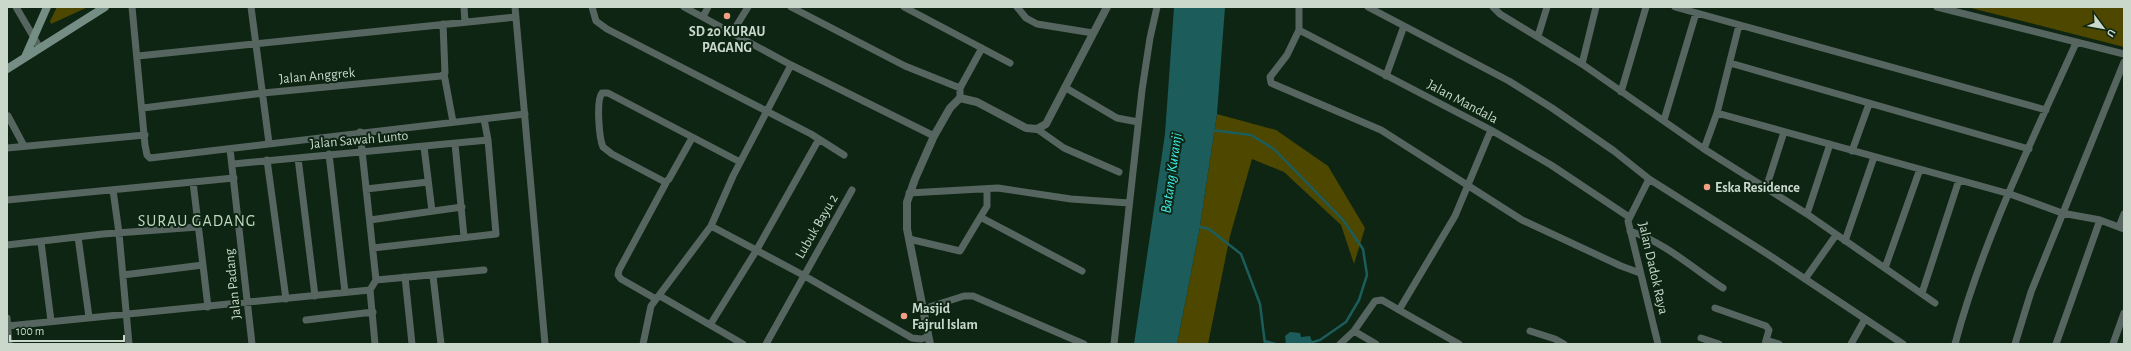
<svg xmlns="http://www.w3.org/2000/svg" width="2131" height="351" viewBox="0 0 2131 351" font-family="'Alegreya Sans',sans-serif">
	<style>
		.green { fill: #4d4700 }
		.water { fill: #1c5c5b }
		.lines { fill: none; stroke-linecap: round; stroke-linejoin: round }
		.stream { stroke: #1c5c5b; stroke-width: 2.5 }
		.minor { stroke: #566560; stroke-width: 7 }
		.tertiary { stroke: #566560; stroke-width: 8 }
		.secondary { stroke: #758e85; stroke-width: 8 }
		.poi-dot { fill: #f39f84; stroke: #0d2512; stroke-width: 1.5 }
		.labels { text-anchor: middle; stroke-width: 4; stroke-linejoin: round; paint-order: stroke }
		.poi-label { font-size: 14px; font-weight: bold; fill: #c9d8cb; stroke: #0d2512; text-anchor: start }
		.street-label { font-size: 14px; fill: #c9d8cb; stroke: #0d2512 }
		.water-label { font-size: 15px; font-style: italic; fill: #40eeeb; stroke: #0d2512 }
		.quarter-label { font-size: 16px; letter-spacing: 1px; fill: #bddac1; stroke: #0d2512 }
	</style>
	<rect width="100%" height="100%" fill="#0d2512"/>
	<path class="green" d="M57 7H88L51 24 50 21Z
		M1967 7H2124V47Z
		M1217 114 1276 130 1328 166 1365 228 1354 264 1341 225 1284 172 1252 159 1230 236 1208 344H1177L1199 232Z"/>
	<path class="water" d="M1174 7H1225L1217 114 1199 232 1177 344H1134L1165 134Z
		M1290 332 1300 333 1301 337 1310 336 1313 344H1286L1285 336Z"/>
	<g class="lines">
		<path class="stream" d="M1211 130 1251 135 1274 149 1343 220 1363 249 1367 275 1359 300 1346 322 1320 340 1306 344
			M1196 226 1209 229 1241 254 1260 304 1265 344
			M1265 341 1275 344"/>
		<path class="minor" d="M16 7 40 48
			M132 7 145 145 147 155 150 158 525 114
			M251 7 269 143
			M464 7 465 22
			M515 7 545 344
			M592 7 596 21 607 29 811 134 844 155
			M684 7 791 65 934 136
			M791 7 905 66 960 88
			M904 7 1010 63
			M1017 7 1026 18 1037 24 1093 33
			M1299 7V30L1491 130 1551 165 1629 217
			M1368 7 1509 81 1552 108 1614 151 1649 179 1769 255 1903 344
			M1493 7 1500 14 1582 64 1704 149 1807 214 1935 303
			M1675 7 2046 110
			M1937 7 2124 54
			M703 17 708 7
			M1299 30 1287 55 1270 77 1271 83 1381 130 1522 220 1621 266 1640 273
			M732 33 748 7
			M1538 36 1547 7
			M138 56 516 17
			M1730 63 2029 149
			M1582 64 1596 7
			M791 65 733 176 711 226 803 275 912 338 921 339 928 337
			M444 74 453 122
			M1386 76 1404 26
			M1066 88 1117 118 1138 122
			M1621 92 1646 7
			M960 98V88L982 48
			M143 108 263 93 441 76 445 73 443 24
			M1717 113 1739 25
			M8 116 24 146
			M1664 120 1696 13
			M1037 129 1064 148 1119 172
			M360 132 376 280 370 290 375 344
			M692 138 669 179 666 182 663 181 612 154 603 147C599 138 596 100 602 93H608L740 162
			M455 144 464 237
			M424 147 432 211
			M7 148 145 135
			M230 149 252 344
			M1704 149 1717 113 2010 194 2062 213 2100 220 2124 229
			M1852 151 1869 104
			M329 154 345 292
			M298 158 315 296
			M267 160 286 299
			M233 164 488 140
			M1649 179 1628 221 1658 344
			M193 182 208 307
			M1766 188 1784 132
			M366 189 428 182
			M113 190 119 233 129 344
			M909 193 998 188 1071 199 1129 203
			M7 200 234 178
			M1807 214 1830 144
			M982 218 1082 271
			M370 220 462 207
			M2119 227 2124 214
			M1630 231C1664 242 1694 269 1723 288
			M78 237 89 317
			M909 239 960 251 987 206V189
			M1845 241 1874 157
			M41 242 51 321
			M7 245 103 234 198 227
			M373 248 496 234 488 140 484 119
			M1885 268 1920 169
			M123 275 203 265
			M433 276 441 344
			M405 277 412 344
			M1805 279 1836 235
			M376 280 484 270
			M1922 293 1959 180
			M660 296 743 344
			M656 299 621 279 618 275 619 270 667 181
			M1715 308 1766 326 1769 330 1765 344
			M923 309 964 296H973L1084 344
			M1399 310 1459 344
			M7 318 9 344
			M306 320 373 312
			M710 325 756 251 819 139
			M8 326 370 290
			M1354 331 1376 344
			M1530 331 1555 339 1564 344
			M1701 338 1719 344
			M1766 340 1779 344
			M643 344 651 306 711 226
			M766 344 852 190
			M1114 344 1142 90 1150 38 1157 7
			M1340 344 1354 331 1375 301 1382 300 1399 310 1455 216 1491 130
			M1851 344 1865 319
			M1955 344C1983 239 2032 141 2076 43
			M2015 344 2031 292 2124 62
			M2056 344 2100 220
			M2113 344 2124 313"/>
		<path class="tertiary" d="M930 344 907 229V202L915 179 934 136 950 108 960 98 977 102 1026 128 1037 129 1046 124 1107 7"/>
		<path class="secondary" d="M25 57 47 7
			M7 69 105 7"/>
	</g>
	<g class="poi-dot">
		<circle cx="727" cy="16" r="4"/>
		<circle cx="1707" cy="187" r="4"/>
		<circle cx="904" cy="316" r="4"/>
	</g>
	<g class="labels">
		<g class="poi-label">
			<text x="727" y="36" text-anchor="middle">SD 20 KURAU<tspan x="727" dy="16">PAGANG</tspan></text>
			<text x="1715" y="192">Eska Residence</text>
			<text x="912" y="313">Masjid<tspan x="912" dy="16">Fajrul Islam</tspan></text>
		</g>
		<g class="street-label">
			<text transform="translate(317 75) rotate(-5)" y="5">Jalan Anggrek</text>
			<text transform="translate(1463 101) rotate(28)" y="5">Jalan Mandala</text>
			<text transform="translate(359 139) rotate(-5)" y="5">Jalan Sawah Lunto</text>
			<text transform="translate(816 226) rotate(-60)" y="5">Lubuk Bayu 2</text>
			<text transform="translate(1654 268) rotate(77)" y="5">Jalan Dadok Raya</text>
			<text transform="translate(232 284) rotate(-96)" y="5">Jalan Padang</text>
		</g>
		<g class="water-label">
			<text transform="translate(1171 173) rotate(-82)" y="5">Batang Kuranji</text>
		</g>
		<g class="quarter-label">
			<text x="197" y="226">SURAU GADANG</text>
		</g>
	</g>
	<rect width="2131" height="351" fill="none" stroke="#c9d8cb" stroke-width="16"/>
	<g transform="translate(2103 28) rotate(122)" stroke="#0d2512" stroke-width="3" paint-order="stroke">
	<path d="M0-3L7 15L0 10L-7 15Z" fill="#c9d8cb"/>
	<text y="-6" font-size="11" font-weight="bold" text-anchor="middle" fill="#c9d8cb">U</text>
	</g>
	<path d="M10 335v6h114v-6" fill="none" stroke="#c9d8cb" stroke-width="2"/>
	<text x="16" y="335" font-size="12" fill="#c9d8cb" stroke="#0d2512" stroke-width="3" paint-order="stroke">100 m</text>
</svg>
